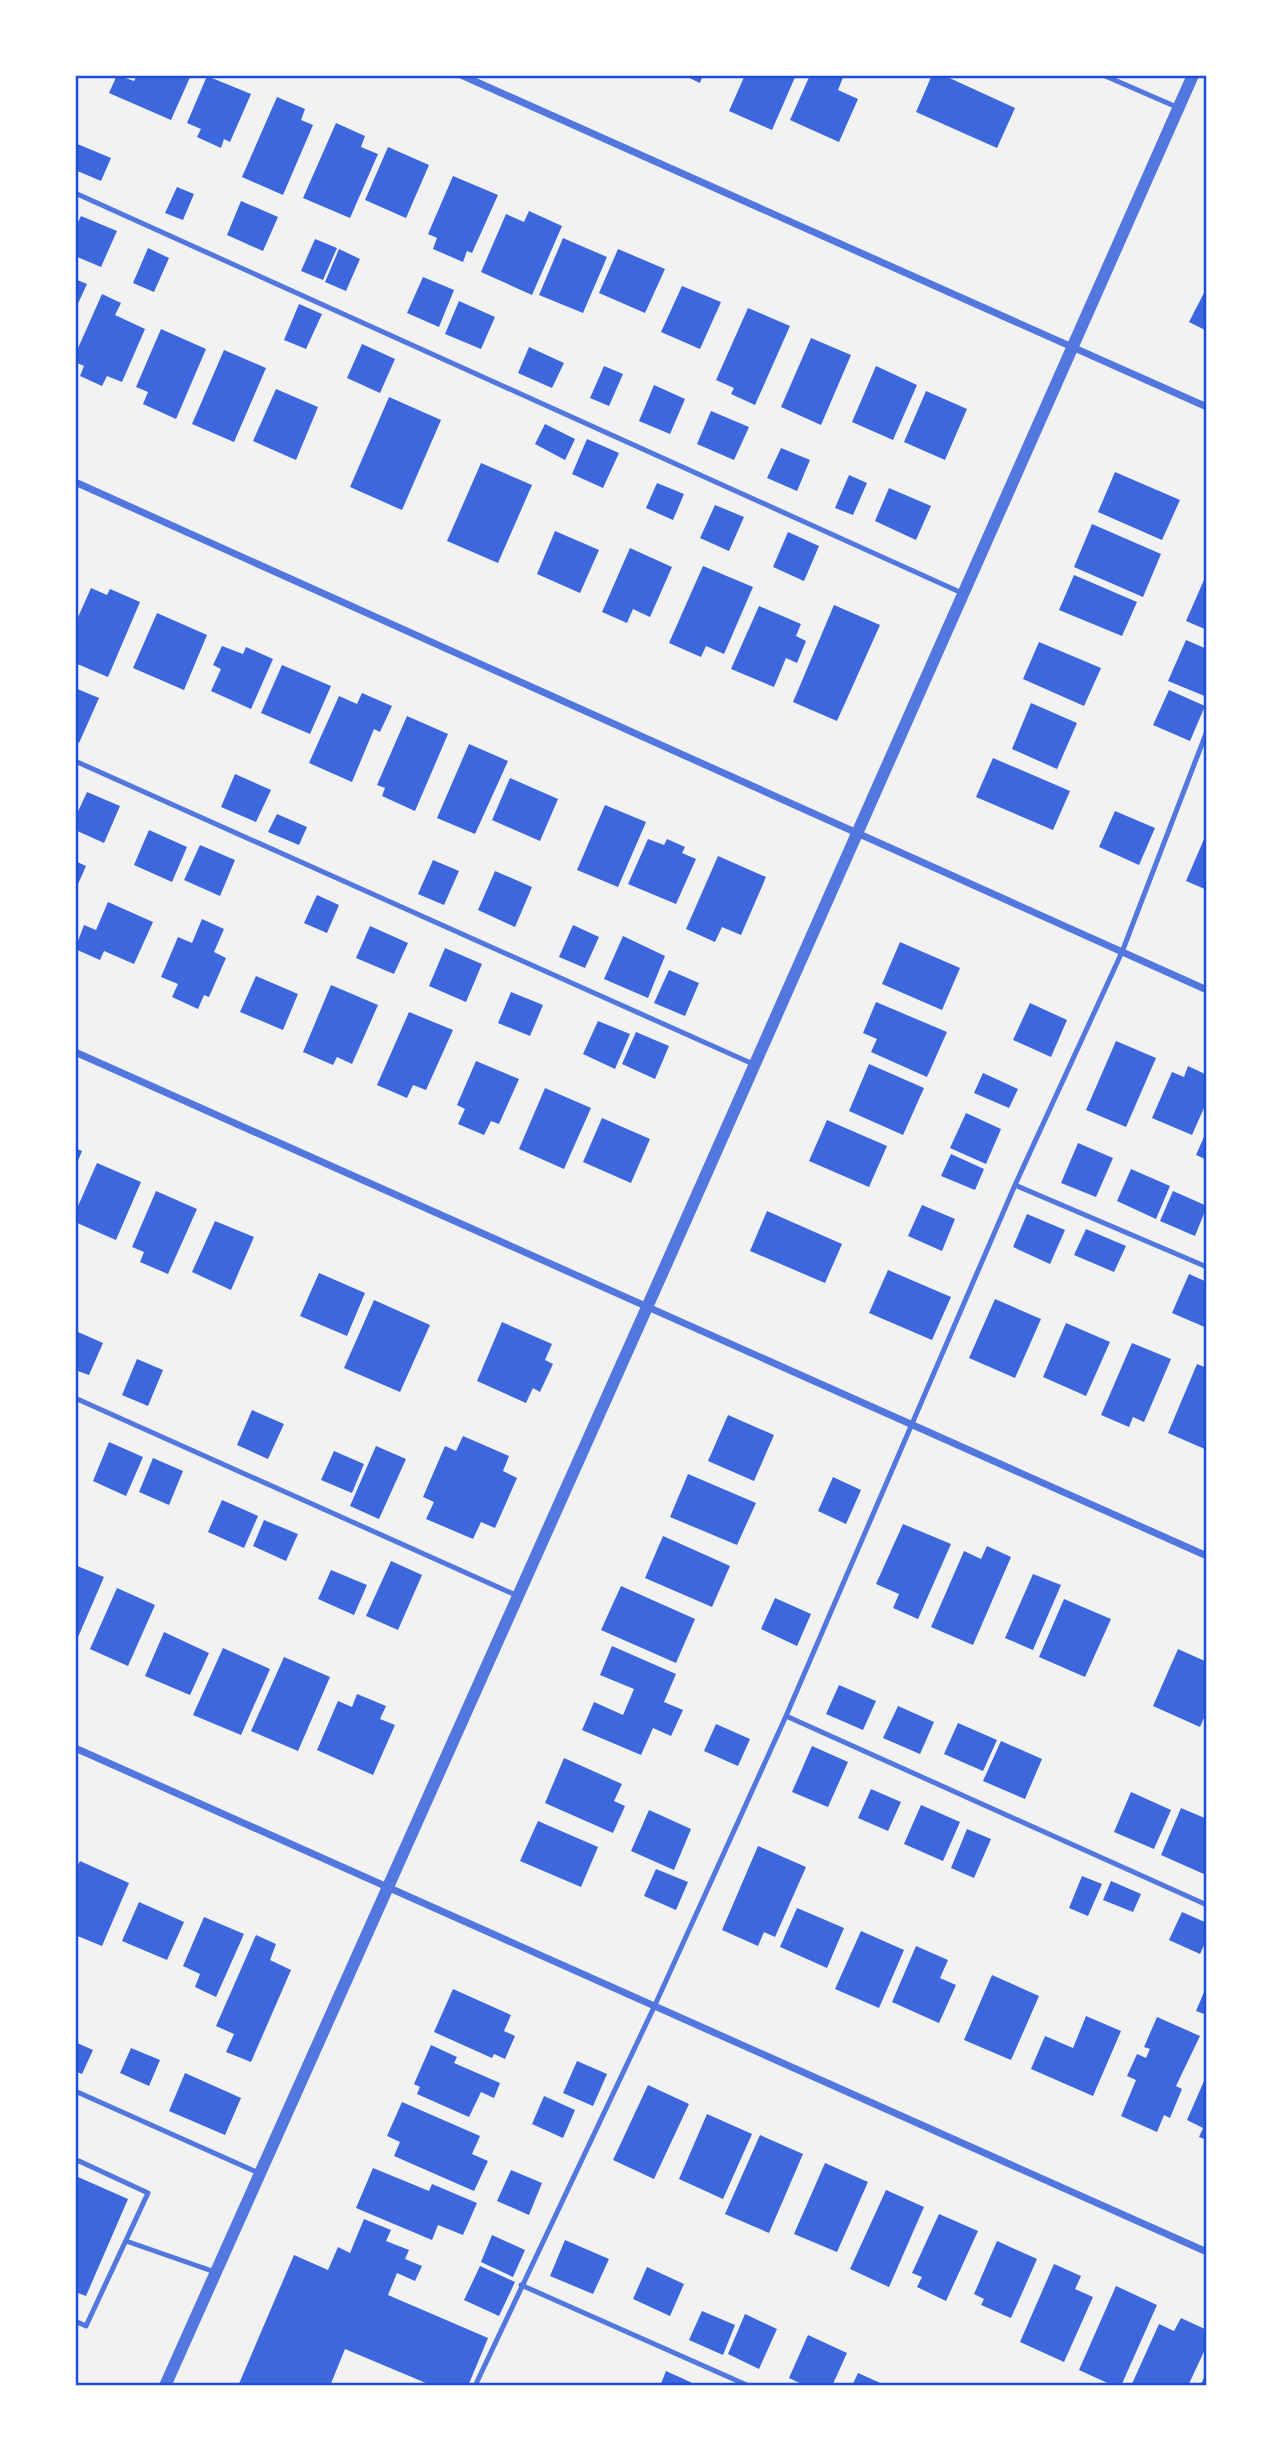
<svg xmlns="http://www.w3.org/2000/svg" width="1282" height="2461" viewBox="0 0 1282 2461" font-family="Inter,sans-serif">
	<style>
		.building { fill: #3d67dc }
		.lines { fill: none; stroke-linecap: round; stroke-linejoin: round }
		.service { stroke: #5277de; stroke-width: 5 }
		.minor { stroke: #5277de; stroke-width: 7 }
		.tertiary { stroke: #5277de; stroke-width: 12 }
		.neatline { fill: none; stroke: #1d4ed8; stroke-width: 2.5 }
	</style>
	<rect width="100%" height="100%" fill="#f2f2f2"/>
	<path class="building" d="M117 75 134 81 137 75H191L171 120 109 93Z
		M683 75H703L700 83Z
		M745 75H796L772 130 729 111Z
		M810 75H844L838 90 858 99 839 142 790 120Z
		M932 75H943L1015 108 997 148 916 112Z
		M207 76 251 94 230 142 224 139 221 148 197 137 201 129 187 123Z
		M277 97 305 109 301 120 313 125 283 195 242 177Z
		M336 123 365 136 361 147 378 154 350 218 303 198Z
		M75 143 111 158 101 181 75 170Z
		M388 147 429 165 406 218 365 200Z
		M453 176 498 195 472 253 467 251 463 262 433 249 437 238 428 234Z
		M177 187 194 194 183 220 165 213Z
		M241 201 278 217 263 251 227 235Z
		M529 211 562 226 532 295 481 272 506 214 524 222Z
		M81 216 117 231 101 267 75 256V228Z
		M563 238 607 257 583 313 539 295Z
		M315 239 337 248 323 280 301 271Z
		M148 248 169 258 154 292 133 283Z
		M339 249 360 259 346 291 325 282Z
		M618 249 665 269 645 313 599 293Z
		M423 277 454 290 439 327 407 313Z
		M75 279 87 284 75 310Z
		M682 286 721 302 700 349 661 332Z
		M1207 287V331L1189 322Z
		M102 294 121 303 115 315 145 329 122 382 107 376 102 386 80 376 84 366 75 362V355Z
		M459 301 495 317 481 349 445 334Z
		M299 304 322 314 306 349 284 340Z
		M748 308 790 326 755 405 731 394 734 388 716 380Z
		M161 329 206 349 176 419 143 404 148 392 136 387Z
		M811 338 851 355 821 425 781 407Z
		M362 344 395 359 380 393 347 378Z
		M529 347 564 363 552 388 518 373Z
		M224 350 266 368 234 442 192 424Z
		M604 366 623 374 609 406 590 398Z
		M876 366 917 385 893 440 852 422Z
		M654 385 685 399 670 434 639 421Z
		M276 389 318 407 296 460 253 441Z
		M926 391 967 409 945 460 904 442Z
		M389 397 441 420 402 510 350 487Z
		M711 411 749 427 734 460 697 444Z
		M545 424 575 439 565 460 535 444Z
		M587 439 619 453 603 488 572 474Z
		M781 448 810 460 797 491 767 478Z
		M481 463 532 485 498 563 447 541Z
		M1115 472 1180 500 1162 540 1098 512Z
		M849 475 867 483 853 515 835 508Z
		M657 483 684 494 673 520 646 508Z
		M889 488 931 506 916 540 875 521Z
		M715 505 744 517 729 551 700 538Z
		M1092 524 1161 554 1143 597 1074 567Z
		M555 531 599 550 580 593 537 574Z
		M788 532 819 546 804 581 773 567Z
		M630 548 672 567 650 617 633 609 627 623 602 612Z
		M703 566 753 587 724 654 706 646 701 657 669 643Z
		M1207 573V630L1186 621Z
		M1074 575 1137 602 1122 636 1059 610Z
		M91 588 107 595 110 589 140 602 108 677 75 663V624Z
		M834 605 880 625 837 721 793 702Z
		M759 606 801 624 796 636 806 641 797 663 786 658 774 687 731 669Z
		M157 613 207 635 184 690 133 668Z
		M1186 640 1207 649V697L1168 681Z
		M1039 642 1101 668 1084 706 1023 679Z
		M222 646 243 654 246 647 273 659 251 709 211 691 221 669 213 665Z
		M282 665 331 686 310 734 261 713Z
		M75 688 99 698 79 743 75 742Z
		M1169 690 1205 706 1190 741 1153 725Z
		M362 693 392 706 380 732 374 729 352 782 309 763 339 696 357 704Z
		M1031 703 1077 723 1057 769 1012 749Z
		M407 716 448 734 415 811 382 796 385 788 377 785Z
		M469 744 508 761 475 834 437 818Z
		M993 758 1070 791 1053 830 976 797Z
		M235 774 271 790 256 822 221 807Z
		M510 778 558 799 540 841 492 820Z
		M87 792 120 806 104 843 75 830V818Z
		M605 805 646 822 618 887 577 870Z
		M1115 811 1155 828 1139 865 1099 847Z
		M277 814 307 827 299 845 268 832Z
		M149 830 187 847 172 882 134 865Z
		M1207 832V890L1186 881Z
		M648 839 664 845 667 839 685 847 682 853 696 859 676 904 628 884Z
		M200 845 235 860 220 896 184 880Z
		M718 856 766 877 741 935 722 927 715 942 686 929Z
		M433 860 459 871 444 905 418 894Z
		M75 861 86 866 75 891Z
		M495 871 532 887 515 927 478 910Z
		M317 895 339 905 327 933 304 923Z
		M108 902 153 922 134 964 104 951 100 960 75 949 84 925 96 930Z
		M202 919 224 929 214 952 226 958 209 997 204 995 198 1009 172 997 178 984 161 977 178 937 192 943Z
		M573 925 599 937 585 968 559 957Z
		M370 926 408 943 394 974 356 958Z
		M623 936 665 956 648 998 604 979Z
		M900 942 960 968 942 1010 882 984Z
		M445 948 482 964 466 1002 429 986Z
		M669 970 699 983 685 1016 654 1003Z
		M256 976 298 994 283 1030 240 1012Z
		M331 985 378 1005 352 1064 337 1057 333 1065 303 1052Z
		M511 992 543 1005 530 1036 498 1023Z
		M876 1002 947 1032 927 1077 871 1052 877 1039 863 1033Z
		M1030 1003 1067 1020 1051 1057 1013 1040Z
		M409 1012 453 1030 426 1090 413 1085 407 1098 377 1085Z
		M598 1021 630 1034 615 1069 583 1054Z
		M636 1032 669 1046 655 1079 622 1064Z
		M1116 1041 1156 1058 1126 1127 1086 1110Z
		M476 1061 519 1079 499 1124 491 1121 484 1135 458 1124 465 1109 457 1105Z
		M869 1064 924 1088 903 1135 849 1111Z
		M1188 1066 1207 1075V1101L1192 1135 1152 1118 1172 1072 1184 1077Z
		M983 1073 1018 1089 1009 1108 974 1093Z
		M545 1088 591 1108 564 1169 519 1149Z
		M966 1113 1001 1129 986 1164 950 1148Z
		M602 1118 650 1139 631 1183 583 1162Z
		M827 1120 887 1146 869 1187 809 1161Z
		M1207 1130V1160L1196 1155Z
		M1078 1143 1113 1158 1096 1197 1061 1183Z
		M75 1148 82 1151 75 1168Z
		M951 1154 984 1169 975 1190 941 1176Z
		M97 1163 141 1182 116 1240 75 1222V1213Z
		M1131 1169 1170 1186 1156 1219 1117 1201Z
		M156 1191 197 1209 168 1274 140 1262 144 1252 132 1247Z
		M1173 1191 1207 1206 1195 1236 1160 1221Z
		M922 1205 955 1219 942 1251 908 1236Z
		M767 1211 842 1244 825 1283 750 1251Z
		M1027 1214 1065 1230 1050 1264 1013 1247Z
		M215 1221 254 1237 231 1290 192 1272Z
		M1086 1229 1126 1246 1114 1272 1074 1255Z
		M888 1270 951 1297 932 1340 869 1313Z
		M319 1273 365 1293 347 1336 300 1316Z
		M1189 1274 1207 1282V1328L1172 1313Z
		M995 1299 1041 1319 1015 1378 969 1358Z
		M374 1300 430 1325 400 1392 344 1368Z
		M502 1322 552 1344 545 1360 553 1364 540 1392 533 1388 526 1403 477 1381Z
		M1066 1323 1110 1342 1086 1396 1043 1377Z
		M78 1332 103 1343 89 1375 75 1370V1338Z
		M1132 1343 1171 1359 1144 1422 1133 1417 1129 1427 1101 1415Z
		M137 1359 163 1370 148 1406 122 1395Z
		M1197 1364 1207 1368V1450L1168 1433Z
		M252 1410 284 1424 268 1459 237 1445Z
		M728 1415 774 1435 754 1481 708 1461Z
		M463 1436 509 1456 503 1471 517 1478 495 1528 481 1522 473 1539 426 1519 434 1502 423 1497 445 1446 456 1451Z
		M109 1442 143 1457 126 1496 93 1481Z
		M376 1446 406 1459 379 1519 350 1506Z
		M334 1451 364 1464 352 1493 321 1480Z
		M153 1458 183 1471 169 1505 139 1492Z
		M688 1474 756 1503 737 1545 670 1517Z
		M833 1477 861 1490 846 1524 818 1511Z
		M222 1500 258 1516 244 1548 208 1532Z
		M264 1520 298 1534 286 1561 253 1546Z
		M903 1524 951 1544 918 1619 893 1608 899 1594 876 1584Z
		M663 1536 730 1566 712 1607 645 1578Z
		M987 1546 1011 1557 973 1645 931 1627 964 1551 981 1559Z
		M391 1561 422 1575 398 1630 366 1616Z
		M75 1565 104 1577 75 1644Z
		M331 1570 367 1585 354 1615 318 1599Z
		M1033 1574 1061 1585 1033 1650 1005 1638Z
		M621 1586 695 1619 676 1663 601 1630Z
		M117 1588 155 1605 128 1666 90 1649Z
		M775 1598 811 1614 797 1646 761 1629Z
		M1064 1599 1111 1619 1085 1677 1039 1657Z
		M164 1632 209 1653 190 1695 145 1676Z
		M612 1646 676 1674 664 1702 683 1710 671 1736 653 1728 641 1755 582 1730 594 1702 623 1715 634 1689 600 1675Z
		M223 1648 270 1669 241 1735 193 1715Z
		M1178 1649 1207 1662V1711L1200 1727 1153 1706Z
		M284 1657 330 1677 298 1751 251 1731Z
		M839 1685 876 1701 863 1730 826 1714Z
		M357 1694 386 1706 380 1719 395 1725 373 1775 317 1750 338 1701 352 1707Z
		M898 1706 934 1722 920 1754 883 1738Z
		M958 1723 997 1740 983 1771 944 1754Z
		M716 1724 750 1739 738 1766 704 1751Z
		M1001 1741 1042 1759 1025 1799 983 1781Z
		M812 1746 848 1762 828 1807 792 1792Z
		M564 1758 622 1784 614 1801 625 1806 613 1833 545 1803Z
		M871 1789 901 1802 888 1831 858 1818Z
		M1131 1792 1171 1810 1154 1849 1114 1832Z
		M921 1805 960 1822 943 1861 904 1844Z
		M1181 1808 1207 1819 1206 1875 1161 1855Z
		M649 1810 691 1829 674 1870 631 1851Z
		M538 1821 598 1847 581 1887 520 1861Z
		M967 1829 991 1839 974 1878 951 1868Z
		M758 1846 806 1867 775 1937 764 1932 758 1946 722 1930Z
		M80 1861 129 1883 102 1946 75 1935V1871Z
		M656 1869 688 1882 676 1910 644 1896Z
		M1082 1876 1102 1884 1088 1916 1069 1908Z
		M1111 1881 1141 1894 1133 1912 1103 1900Z
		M139 1902 184 1922 167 1960 122 1941Z
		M797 1908 844 1928 827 1968 780 1947Z
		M1182 1912 1207 1923V1939L1200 1954 1169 1940Z
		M204 1917 244 1934 216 1997 195 1987 200 1974 183 1966Z
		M861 1931 904 1950 879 2008 835 1989Z
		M256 1935 276 1944 270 1960 291 1970 251 2062 226 2052 234 2034 216 2026Z
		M916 1946 948 1960 940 1978 956 1985 939 2023 892 2002Z
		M992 1975 1039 1996 1011 2060 964 2040Z
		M1207 1985V2015L1196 2011Z
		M453 1989 511 2015 504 2031 515 2036 505 2059 494 2054 492 2058 434 2032Z
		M1086 2016 1121 2031 1093 2096 1031 2069 1045 2036 1073 2048Z
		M1157 2017 1200 2036 1176 2086 1182 2089 1170 2118 1164 2115 1157 2132 1121 2116 1136 2080 1127 2076 1137 2054 1146 2058 1150 2049 1144 2047Z
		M75 2042 93 2050 82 2074 75 2071Z
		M431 2045 457 2057 454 2063 500 2083 494 2098 481 2092 469 2117 417 2094 420 2087 414 2084Z
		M131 2048 160 2060 149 2086 120 2073Z
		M577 2061 607 2074 593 2106 563 2093Z
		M185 2073 241 2098 225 2135 169 2111Z
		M1207 2074V2140L1199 2137 1203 2128 1187 2120Z
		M648 2085 689 2104 654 2179 613 2160Z
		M544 2096 575 2110 563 2138 532 2124Z
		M402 2102 480 2136 472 2154 488 2161 474 2191 394 2156 400 2142 387 2136Z
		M707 2114 752 2134 723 2199 679 2179Z
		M760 2135 803 2154 769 2233 725 2214Z
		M825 2163 868 2182 837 2252 794 2234Z
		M373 2168 429 2191 432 2184 477 2203 463 2235 438 2225 432 2240 356 2208Z
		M511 2170 542 2183 529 2215 497 2201Z
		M78 2177 128 2199 86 2296 75 2292V2182Z
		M886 2190 924 2207 889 2287 850 2269Z
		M939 2214 978 2231 946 2301 917 2287 922 2277 912 2273Z
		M364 2219 391 2230 386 2241 409 2250 405 2259 422 2266 415 2281 397 2273 388 2295 488 2338 468 2386H433L345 2349 330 2386H238L294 2255 328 2270 338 2247 350 2253Z
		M492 2235 525 2250 513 2277 481 2262Z
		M565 2240 609 2259 593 2294 550 2276Z
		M997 2241 1037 2259 1011 2318 981 2305 984 2299 974 2294Z
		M1054 2264 1081 2276 1075 2289 1093 2297 1064 2362 1020 2342Z
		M480 2266 515 2282 499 2316 464 2300Z
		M647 2267 684 2284 670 2316 633 2299Z
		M1116 2286 1157 2305 1121 2386H1114L1079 2370Z
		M702 2311 735 2325 723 2355 689 2340Z
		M745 2314 777 2329 759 2369 728 2354Z
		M1181 2318 1207 2330V2345L1188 2386H1131L1159 2324 1174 2331Z
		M808 2335 847 2353 832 2386H806L789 2378Z
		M666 2371 699 2386H660Z
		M1207 2371V2386H1200Z
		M858 2373 887 2386H852Z"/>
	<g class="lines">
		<path class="service" d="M1103 75 1179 108
			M75 193 962 593
			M75 761 753 1064
			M1015 1185 1207 1267
			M75 1398 518 1596
			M786 1716 1207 1905
			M75 2091 259 2173
			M75 2162 79 2161 148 2193 86 2326 75 2321
			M126 2241 215 2272
			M521 2285 749 2386
			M475 2386 655 2005 786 1716 1015 1185 1122 952 1207 731"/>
		<path class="minor" d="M461 75 1207 407
			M75 482 1207 990
			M75 1052 1207 1556
			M75 1748 1207 2252"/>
		<path class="tertiary" d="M165 2386 665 1267 1193 75"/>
	</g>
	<rect width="1282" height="2461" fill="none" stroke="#ffffff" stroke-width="154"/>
	<rect x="77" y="77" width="1128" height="2307" class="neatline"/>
</svg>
